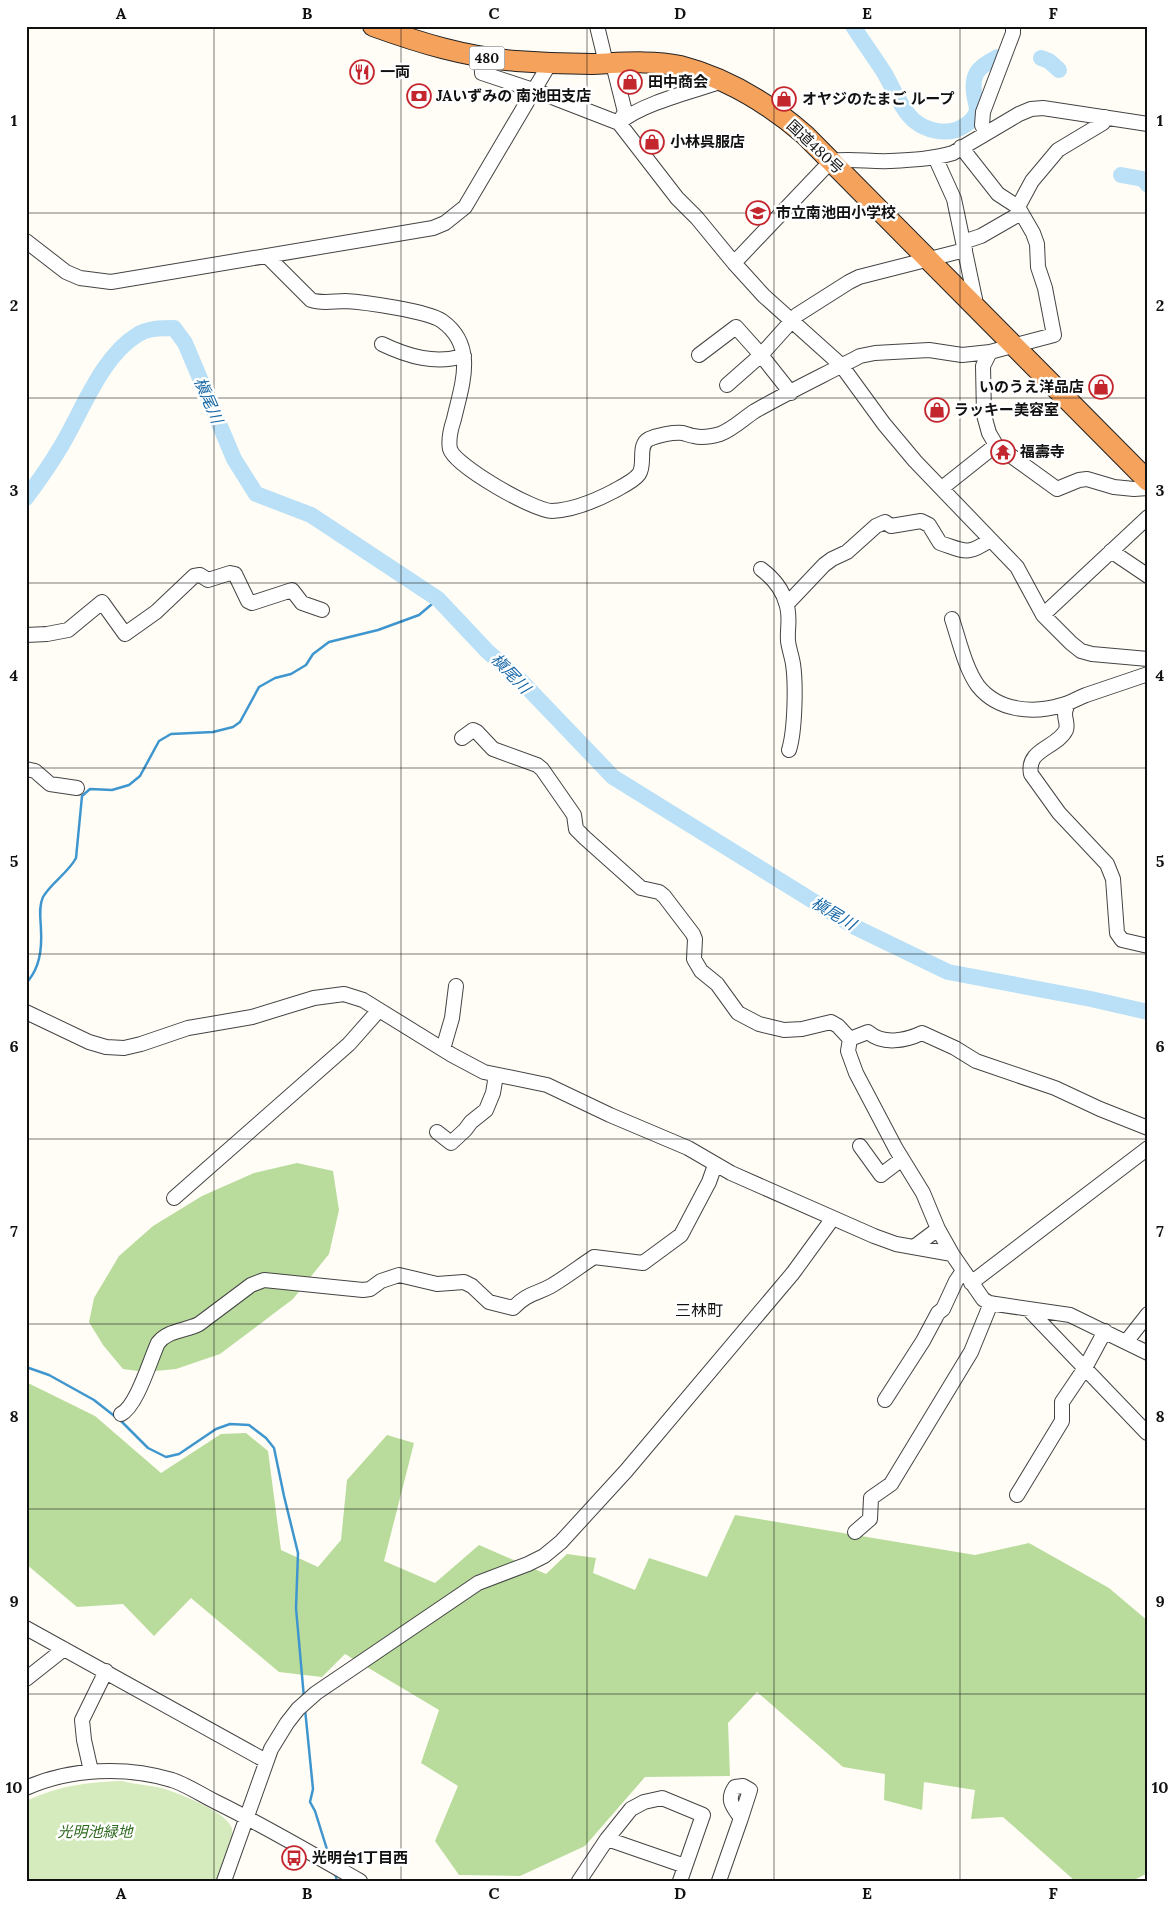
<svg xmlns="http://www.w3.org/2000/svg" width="1174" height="1907" viewBox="0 0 1174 1907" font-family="Lora,'Noto Sans JP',serif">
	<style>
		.green { fill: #d5ebbd }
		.forest { fill: #b9dc9c }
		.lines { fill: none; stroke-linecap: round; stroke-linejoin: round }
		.stream { stroke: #3f96cf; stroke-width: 2.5 }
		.river { stroke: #b9e0f7; stroke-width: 16 }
		.minor-casing { stroke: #444; stroke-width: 16 }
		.highway-casing { stroke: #222; stroke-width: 22 }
		.minor { stroke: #fff; stroke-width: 14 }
		.highway { stroke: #f5a25d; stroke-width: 20 }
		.grid { fill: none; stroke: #111; stroke-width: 1; stroke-opacity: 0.55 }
		.labels { text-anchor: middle; stroke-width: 5; stroke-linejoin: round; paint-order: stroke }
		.shield { fill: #fff; stroke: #585858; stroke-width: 1 }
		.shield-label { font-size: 14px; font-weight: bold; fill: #111 }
		.poi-label { font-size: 15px; font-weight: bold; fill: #111; stroke: #fff; text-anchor: start }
		.street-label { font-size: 15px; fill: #111; stroke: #fff }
		.park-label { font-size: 15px; font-style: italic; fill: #2f6b1f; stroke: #fff }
		.water-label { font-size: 16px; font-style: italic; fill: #1768a6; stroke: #fff }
		.neighbourhood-label { font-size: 16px; fill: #111; stroke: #fff }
		.neatline { fill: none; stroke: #111; stroke-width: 2 }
		.grid-label { font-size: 16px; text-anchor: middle; font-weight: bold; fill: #111 }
	</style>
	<rect width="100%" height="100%" fill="#fffdf5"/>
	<path class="green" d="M122 1781C137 1785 153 1785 168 1790 182 1795 229 1813 232 1829 234 1843 222 1868 217 1881H26V1801C57 1786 88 1782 122 1781Z"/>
	<path class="forest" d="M297 1163 333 1171 339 1210 329 1254 293 1299 220 1354 176 1369 145 1372 123 1369 103 1345 89 1322 94 1298 119 1256 153 1226 202 1196 254 1173Z
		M26 1382 95 1416 161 1473 221 1434 246 1433 268 1451 281 1550 318 1567 341 1540 347 1480 387 1435 414 1443 384 1561 435 1583 479 1545 546 1574 567 1554 596 1558 593 1573 635 1590 649 1558 707 1577 735 1515 975 1555 1029 1543 1109 1588 1148 1621V1873L1132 1881H1075L1003 1817 971 1819 975 1790 924 1782 922 1810 884 1800 885 1774 843 1767 757 1692 728 1723 730 1776 645 1777 585 1846 520 1876 459 1875 435 1841 458 1786 421 1763 439 1710 345 1654 322 1677 279 1672 191 1598 154 1636 123 1604 77 1607 26 1564Z"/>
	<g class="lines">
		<path class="stream" d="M26 983C39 970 42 949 41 931 41 920 38 908 43 897 51 883 68 873 76 858L82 796 90 789 112 790 129 785 140 776 159 741 171 734 213 732 233 727 240 722 259 687 275 678 291 674 306 665 313 654 329 642 378 630 419 615 438 599
			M26 1367 49 1375 94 1400 122 1422 148 1448 166 1457 179 1454 216 1429 230 1424 249 1425 266 1438 274 1448 284 1496 298 1553 296 1608 304 1698
			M305 1709 313 1789 310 1802 315 1811 330 1859
			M335 1873 337 1881"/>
		<path class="river" d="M853 26C863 42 875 58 885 74 893 88 903 113 916 122 926 130 943 134 956 130 963 127 973 121 976 113 978 109 976 104 975 99 970 75 977 67 998 57
			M1041 58 1049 61 1059 70
			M1121 175 1143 179 1148 185
			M26 498C38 482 50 465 60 448 82 412 101 357 137 335 147 328 162 328 174 328L185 343 234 459 256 494 311 515 438 599 487 651 521 681 613 777 855 927 948 972 1091 999 1148 1012"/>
		<g class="minor-casing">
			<path id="minor" d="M597 26 606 63 614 68 625 112 619 122
				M481 57 482 73 539 92 619 123 677 198 697 218 734 263 764 296 841 365 884 424 915 461 1017 567 1043 615 1071 643 1081 651 1092 654 1148 659
				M619 123C642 103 694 91 723 81
				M986 133 982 125 983 112 1013 33V26
				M935 157 954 199 975 299 972 302
				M1018 207 1032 181 1058 150 1103 123 1105 117
				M26 241 66 272 80 278 111 282 433 228 445 223 465 207 550 63
				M963 242 981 236 1021 213
				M267 256 311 300C322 304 334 301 345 301 364 302 428 311 442 321 477 346 462 384 454 419 451 428 448 439 450 449 455 466 534 511 552 511 574 510 595 501 614 491 621 487 634 481 639 474 646 464 637 445 649 439 658 435 673 432 683 433 687 434 690 436 694 436 701 438 713 436 720 434 733 429 744 418 755 411 790 391 826 374 860 356L875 353 929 350 962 355 990 352 1054 335 1045 288 1038 267 1037 244 1033 233 1018 207 998 194 961 147
				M734 263 831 161C851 158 870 162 890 161 911 160 933 159 953 153L1019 114 1031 109 1043 108 1148 124
				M382 344C409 357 435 364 464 356
				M990 352 983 366 984 415 989 433 996 445 1057 489 1079 480 1087 479 1114 487 1134 489 1148 488
				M699 355 736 327 761 355 791 393
				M727 385 761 355 797 315 849 282 859 277 965 250
				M942 488 996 445
				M1111 551 1148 576
				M761 569C773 578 782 588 786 603 791 616 787 628 788 641 789 649 792 657 793 664 796 684 795 731 789 750
				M787 604 824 565 832 559 847 552 876 526 885 522 891 526 921 521 929 525 940 543C965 551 967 556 990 540
				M1043 615 1148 517
				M952 619C959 640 965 668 978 686 998 711 1033 714 1062 705 1070 703 1078 698 1086 695 1107 688 1127 681 1148 674
				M26 635 47 634 68 630 102 602 125 634 156 612 194 576 200 575 208 580 230 573 235 574 248 601 252 603 292 590 302 603 322 610
				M1068 703C1067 706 1065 710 1065 714 1065 720 1068 724 1066 730 1057 748 1026 749 1031 774L1059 813 1107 864 1113 879 1117 933 1122 940 1148 946
				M462 738 473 730 477 732 493 749 537 765 542 769 574 815 576 829 585 838 641 888 659 892 664 896 693 934 695 939 694 959 701 971 717 984 738 1013 759 1024 784 1030 802 1029 831 1022 838 1026 850 1039
				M26 769 35 771 50 784 77 788
				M26 1012 89 1042 106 1047 124 1048 141 1044 188 1028 252 1017 314 998 344 994 363 1000 452 1055 484 1072 547 1085 610 1115 688 1148 731 1173 874 1236 896 1244 952 1254 983 1299 989 1303 1070 1315 1148 1353
				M850 1039 868 1032C883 1045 905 1041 922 1033L955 1048 976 1061 1055 1088 1100 1109 1148 1128
				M850 1039 848 1051 856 1073 896 1149 923 1193 938 1229 952 1254
				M443 1049 452 1018 456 986
				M437 1132 451 1143 465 1130 471 1122 486 1110 493 1093 496 1075
				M860 1146 881 1175 902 1159
				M174 1198 349 1044 379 1010
				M914 1247 938 1229
				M971 1283 1148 1148
				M1029 1310 1147 1433
				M1126 1342 1148 1314
				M885 1400 923 1341 938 1313 943 1309 956 1281 963 1271
				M121 1414C137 1406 150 1360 158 1343 168 1330 185 1331 199 1324L251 1285 264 1280 363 1290 370 1289 381 1281 399 1275 437 1284 464 1282 472 1286 489 1302 513 1308C528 1293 534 1295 551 1286 566 1277 579 1267 594 1257L643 1263 681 1235 709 1182 715 1165
				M1017 1495 1062 1421V1402L1085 1368 1105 1331
				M855 1532 870 1519 871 1498 891 1484 971 1352 991 1303
				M26 1628 266 1761
				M26 1679 64 1649
				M91 1771 84 1740 82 1720 106 1671
				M26 1788C70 1768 126 1766 172 1780 187 1785 202 1795 216 1802 265 1826 312 1854 360 1881
				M607 1839 685 1866
				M224 1881 271 1749 287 1723 298 1709 316 1693 478 1583 528 1564 544 1556 561 1542 626 1471 793 1273 833 1218
				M579 1881 607 1839 631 1809 644 1802 662 1798 703 1815 680 1881
				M719 1881 741 1818C733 1807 726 1800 735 1787L743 1786 750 1790 741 1818"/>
		</g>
		<g class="highway-casing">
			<path id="highway" d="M373 26C420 43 466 57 516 61 541 63 567 64 592 64 620 63 652 60 680 66 727 78 768 103 805 135L1148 481"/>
		</g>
		<use href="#minor" class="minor"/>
		<use href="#highway" class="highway"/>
	</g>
	<path class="grid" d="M214 26V1881M401 26V1881M587 26V1881M774 26V1881M960 26V1881M26 213H1148M26 398H1148M26 583H1148M26 768H1148M26 954H1148M26 1139H1148M26 1324H1148M26 1509H1148M26 1694H1148"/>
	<defs>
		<g id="restaurant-ring" transform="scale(1.25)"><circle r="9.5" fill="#fff" stroke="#c4262e" stroke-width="1.5"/><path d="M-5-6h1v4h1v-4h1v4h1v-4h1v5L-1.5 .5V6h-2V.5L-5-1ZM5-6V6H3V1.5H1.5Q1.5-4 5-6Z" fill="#c4262e"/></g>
		<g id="shop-ring" transform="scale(1.25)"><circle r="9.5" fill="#fff" stroke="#c4262e" stroke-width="1.5"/><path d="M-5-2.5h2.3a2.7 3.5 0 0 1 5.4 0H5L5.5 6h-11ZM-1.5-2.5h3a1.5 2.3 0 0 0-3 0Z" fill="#c4262e"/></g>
		<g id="bank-ring" transform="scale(1.25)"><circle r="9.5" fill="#fff" stroke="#c4262e" stroke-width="1.5"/><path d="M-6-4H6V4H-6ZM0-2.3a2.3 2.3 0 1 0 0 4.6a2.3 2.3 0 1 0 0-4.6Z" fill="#c4262e"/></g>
		<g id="school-ring" transform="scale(1.25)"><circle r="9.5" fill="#fff" stroke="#c4262e" stroke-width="1.5"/><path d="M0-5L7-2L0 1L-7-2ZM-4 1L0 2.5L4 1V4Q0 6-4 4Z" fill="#c4262e"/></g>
		<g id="temple-ring" transform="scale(1.25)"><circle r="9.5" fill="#fff" stroke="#c4262e" stroke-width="1.5"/><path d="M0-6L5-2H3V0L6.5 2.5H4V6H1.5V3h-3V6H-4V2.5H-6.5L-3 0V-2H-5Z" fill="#c4262e"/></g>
		<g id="bus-ring" transform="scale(1.25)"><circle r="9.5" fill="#fff" stroke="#c4262e" stroke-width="1.5"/><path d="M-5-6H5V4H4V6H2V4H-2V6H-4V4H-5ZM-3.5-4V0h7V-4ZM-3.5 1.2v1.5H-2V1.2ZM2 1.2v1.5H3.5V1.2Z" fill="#c4262e"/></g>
	</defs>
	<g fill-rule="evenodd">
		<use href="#restaurant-ring" x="362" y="72"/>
		<use href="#shop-ring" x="630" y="82"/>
		<use href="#bank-ring" x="419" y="96"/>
		<use href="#shop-ring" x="784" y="99"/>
		<use href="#shop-ring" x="652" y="142"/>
		<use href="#school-ring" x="758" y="213"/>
		<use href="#shop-ring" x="1101" y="387"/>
		<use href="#shop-ring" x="937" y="410"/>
		<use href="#temple-ring" x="1003" y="452"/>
		<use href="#bus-ring" x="294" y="1858"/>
	</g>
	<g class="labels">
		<rect class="shield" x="469.5" y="46.5" width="35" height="23" rx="4"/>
		<g class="shield-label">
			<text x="487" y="63">480</text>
		</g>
		<g class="poi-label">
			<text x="380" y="77">一両</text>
			<text x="648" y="87">田中商会</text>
			<text x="436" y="101">JAいずみの 南池田支店</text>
			<text x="802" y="104">オヤジのたまご ループ</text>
			<text x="670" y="147">小林呉服店</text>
			<text x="776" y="218">市立南池田小学校</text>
			<text x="1084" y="392" text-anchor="end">いのうえ洋品店</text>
			<text x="954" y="415">ラッキー美容室</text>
			<text x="1020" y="457">福壽寺</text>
			<text x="312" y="1863">光明台1丁目西</text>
		</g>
		<g class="street-label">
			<text transform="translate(815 147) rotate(43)" y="5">国道480号</text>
		</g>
		<g class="park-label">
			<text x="95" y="1837">光明池緑地</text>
		</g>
		<g class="water-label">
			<text transform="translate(209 400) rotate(67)" y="6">槇尾川</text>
			<text transform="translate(511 673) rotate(46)" y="6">槇尾川</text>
			<text transform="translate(834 913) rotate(31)" y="6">槇尾川</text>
		</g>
		<g class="neighbourhood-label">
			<text x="699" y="1316">三林町</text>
		</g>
	</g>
	<rect width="1174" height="1907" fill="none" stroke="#ffffff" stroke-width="55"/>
	<rect x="28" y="28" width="1118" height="1852" class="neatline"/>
	<g class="grid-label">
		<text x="121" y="19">A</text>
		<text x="307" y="19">B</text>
		<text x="494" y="19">C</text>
		<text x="680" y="19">D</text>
		<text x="867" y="19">E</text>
		<text x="1053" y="19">F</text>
		<text x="14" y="126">1</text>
		<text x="1160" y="126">1</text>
		<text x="14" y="311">2</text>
		<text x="1160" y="311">2</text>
		<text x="14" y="496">3</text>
		<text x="1160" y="496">3</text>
		<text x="14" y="681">4</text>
		<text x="1160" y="681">4</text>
		<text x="14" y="867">5</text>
		<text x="1160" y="867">5</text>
		<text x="14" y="1052">6</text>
		<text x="1160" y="1052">6</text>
		<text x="14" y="1237">7</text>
		<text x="1160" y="1237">7</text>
		<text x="14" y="1422">8</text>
		<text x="1160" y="1422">8</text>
		<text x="14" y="1607">9</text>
		<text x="1160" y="1607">9</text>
		<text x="14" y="1793">10</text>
		<text x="1160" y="1793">10</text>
		<text x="121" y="1899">A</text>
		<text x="307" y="1899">B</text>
		<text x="494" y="1899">C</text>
		<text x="680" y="1899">D</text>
		<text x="867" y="1899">E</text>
		<text x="1053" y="1899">F</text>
	</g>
</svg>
